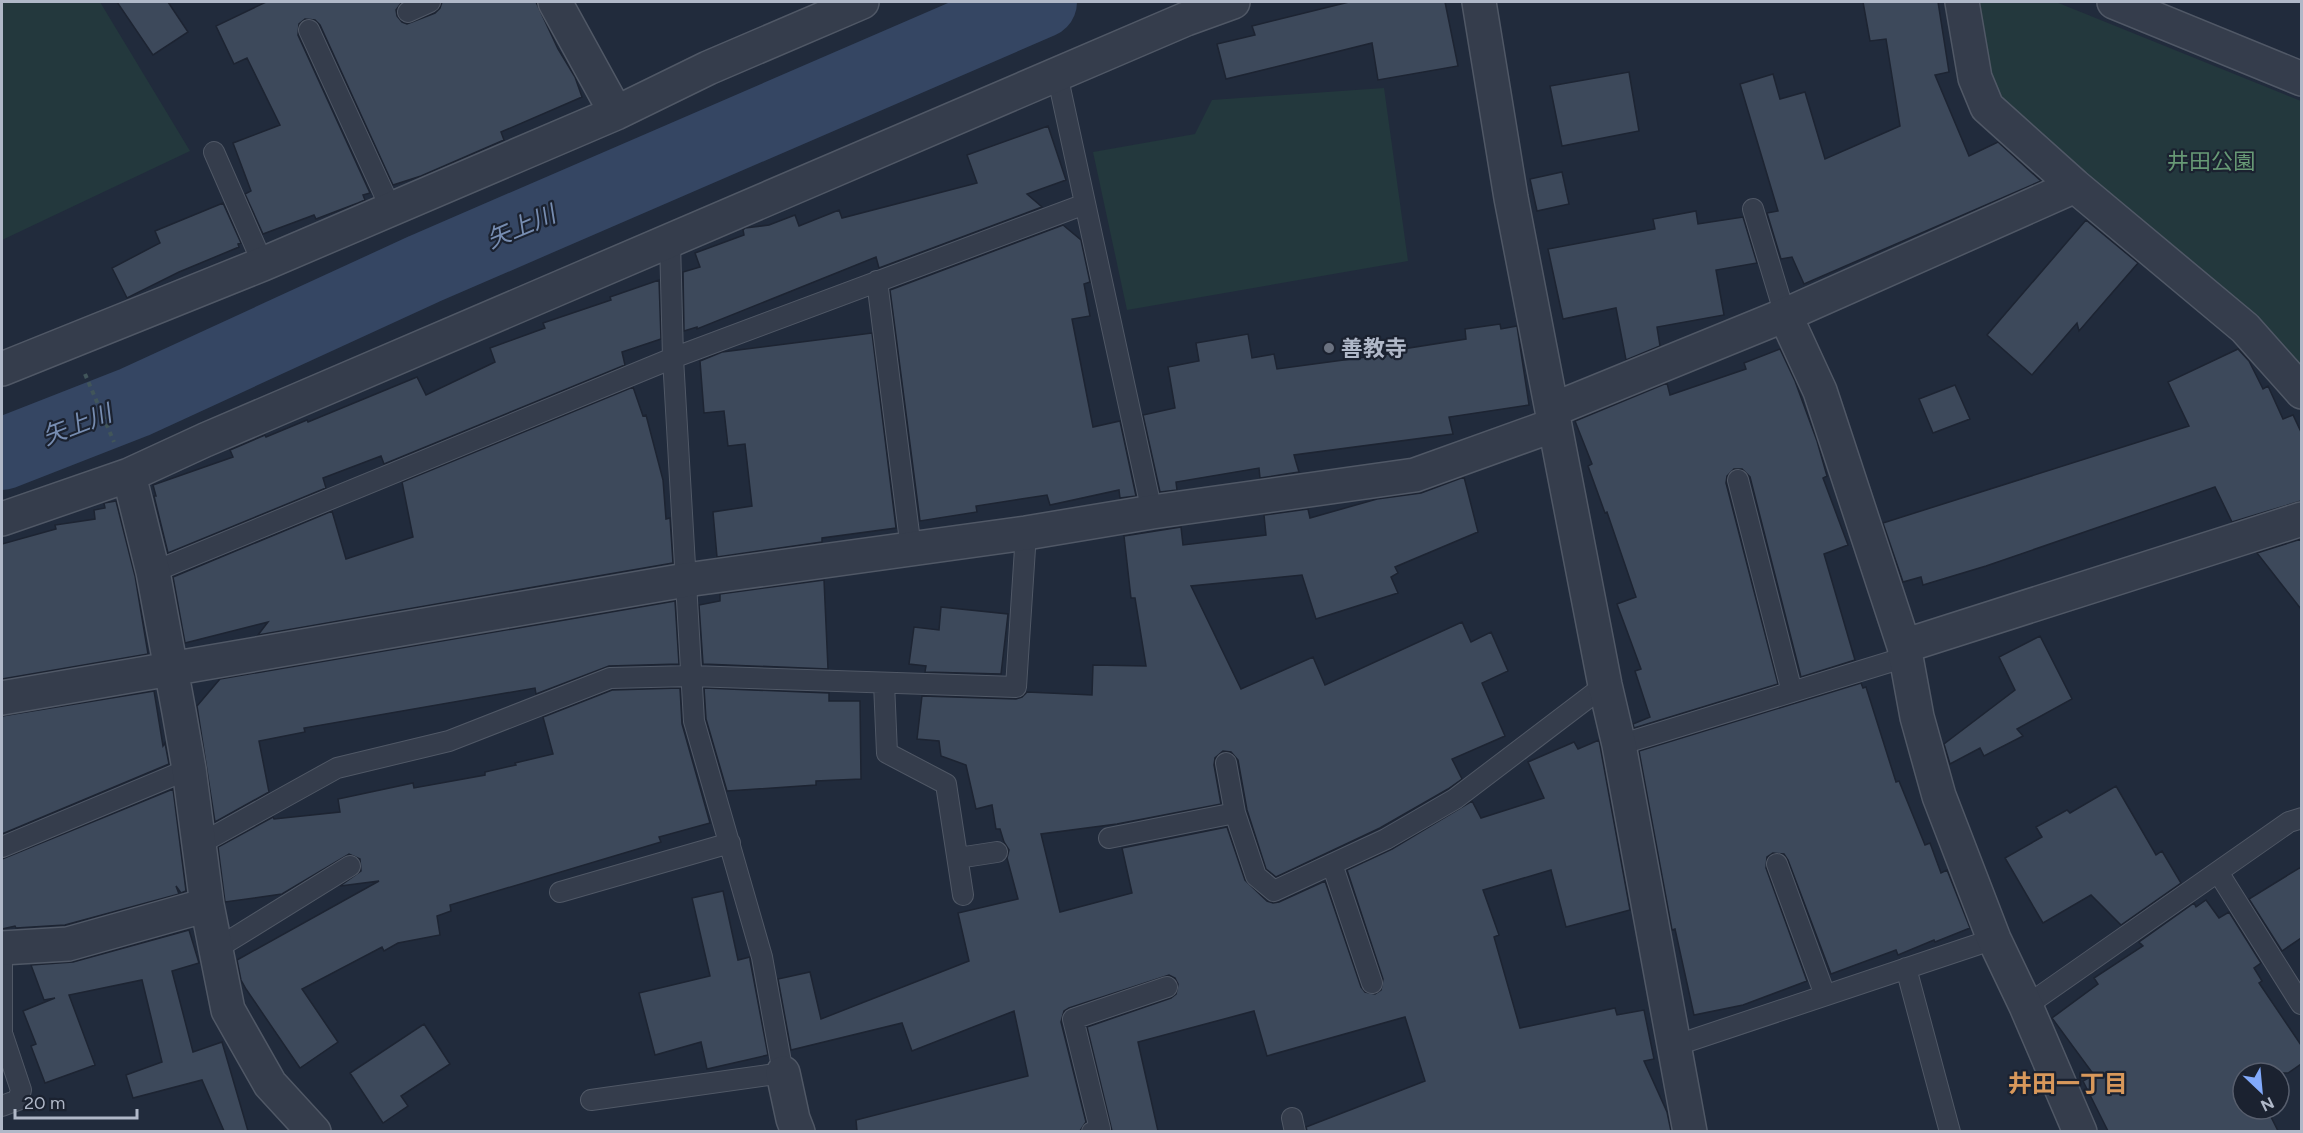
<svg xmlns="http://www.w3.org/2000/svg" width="2303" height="1133" viewBox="0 0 2303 1133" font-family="Figtree,'Noto Sans JP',sans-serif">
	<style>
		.green { fill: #23383d }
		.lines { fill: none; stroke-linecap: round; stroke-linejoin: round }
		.river { stroke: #354663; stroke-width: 72 }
		.building { fill: #3d495b; stroke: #1d2432; stroke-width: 1.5 }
		.service-casing { stroke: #505866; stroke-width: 22 }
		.minor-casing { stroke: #505866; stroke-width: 36 }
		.path { stroke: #41555a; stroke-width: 4; stroke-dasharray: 4.5 4.5; stroke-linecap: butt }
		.service { stroke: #353d4c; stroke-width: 20 }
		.minor { stroke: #353d4c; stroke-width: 33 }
		.worship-dot { fill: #6b7280; stroke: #1b2230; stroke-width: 2 }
		.labels { text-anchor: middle; stroke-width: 4.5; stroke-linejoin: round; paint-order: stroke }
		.park-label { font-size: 22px; fill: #679975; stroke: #1b2230 }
		.poi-label { font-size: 22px; font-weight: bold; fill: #b0b8c8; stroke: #1b2230; text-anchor: start }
		.water-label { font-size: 24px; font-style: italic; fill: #778db1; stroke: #1b2230 }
		.neighbourhood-label { font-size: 24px; font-weight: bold; fill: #d8985b; stroke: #1b2230 }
	</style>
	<rect width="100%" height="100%" fill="#212b3c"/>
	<path class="green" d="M2 2H100L190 151 2 240Z
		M1976 2H2056L2301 101V372L2256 321 2004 102 1990 73Z
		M1384 88 1408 261 1127 310 1093 152 1195 134 1212 100Z"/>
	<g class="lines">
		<path class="river" d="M2 454 135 402 424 269 1041 2"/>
	</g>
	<path class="building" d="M117 2H168L188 32 153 55Z
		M266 2H402L396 10 397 16 402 22 407 24 435 13 440 8 442 2H536L558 49 575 77 582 97 501 132 504 140 421 176 393 185 320 25 315 20 305 19 299 24 298 35 370 193 363 195 365 200 358 203 316 219 314 215 263 234 245 194 251 191 233 143 280 125 247 58 234 64 216 26Z
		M1349 2H1445L1458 66 1378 80 1372 43 1226 79 1217 44 1255 35 1252 26Z
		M1863 2H1938L1949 72 1935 75 1969 156 1998 142 2041 181 1804 284 1792 257 1781 259 1767 213 1778 211 1740 84 1773 74 1780 99 1805 92 1825 159 1900 126 1886 39 1870 41Z
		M1629 72 1639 131 1562 146 1550 86Z
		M1048 126 1066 180 1027 194 1042 207 879 268 876 257 697 329V327L684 331 683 272 700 267 695 253 744 235 743 230 745 228 769 225 795 215 799 226 839 210 842 218 977 183 967 155Z
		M1562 172 1569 204 1537 211 1530 179Z
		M223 203 241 243 238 244 239 247 179 272 127 298 112 268 160 243 155 231Z
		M1696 211 1698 224 1743 217 1757 263 1716 270 1724 315 1657 327 1660 346 1626 360 1616 308 1563 319 1548 249 1655 229 1653 219Z
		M2086 220 2138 263 2079 331 2077 323 2032 375 1987 335Z
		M1063 225 1081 240 1090 282 1084 284 1090 316 1072 319 1093 427 1120 421 1136 496 1120 498 1119 490 1050 505 1047 495 976 506 977 512 920 521 890 290Z
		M659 280 661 339 622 352 625 365 384 464 381 456 323 478 326 488 168 553 154 496H156L153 485 233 457 230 450 265 435 266 437 307 420 308 422 417 377 426 395 495 362 490 348 545 328 543 323 611 300 610 297Z
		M1500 324 1501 329 1517 326 1529 405 1449 417 1453 434 1294 455 1299 472 1260 478 1259 468 1176 482 1177 490 1160 492 1143 415 1175 408 1168 367 1199 361 1196 343 1248 334 1252 358 1274 354 1277 369 1403 352V349L1466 339 1465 329Z
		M872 333 896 528 822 538V542L717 557 713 512 752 506 745 444 728 446 724 411 704 413 700 361 722 352Z
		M1780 349 1795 381 1817 441 1827 476 1823 478 1848 545 1824 554 1855 660 1801 677 1750 477 1742 469H1734L1727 476 1726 483 1778 684 1634 728 1633 724 1650 717 1635 671 1641 669 1617 604 1636 597 1607 512 1605 513 1588 466 1592 464 1575 421 1667 383 1670 395 1746 369 1744 363Z
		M2238 349 2249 361 2263 389 2268 386 2283 419 2293 415 2301 432V501L2232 522 2215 487 1986 566 1923 585 1921 577 1903 582 1883 523 2189 426 2168 382Z
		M1955 385 1970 419 1933 433 1919 399Z
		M633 387 643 416 646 415 663 480 666 519 670 518 673 563 258 635 268 622 185 643 173 577 332 511 346 559 413 537 402 482Z
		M1464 477 1478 532 1395 567 1398 573 1391 577 1398 593 1316 619 1302 575 1191 586 1241 689 1313 657 1325 685 1462 622 1471 642 1491 632 1508 671 1482 683 1505 736 1452 759 1462 779 1448 789 1380 828 1276 877 1266 869 1247 810 1238 760 1231 752 1223 751 1215 758 1214 765 1221 804 1117 824 1041 834 1060 912 1132 893 1122 848 1227 827 1245 880 1267 901 1273 903 1279 902 1325 881 1361 987 1365 992 1375 994 1381 990 1383 979 1347 870 1392 849 1472 801 1481 818 1544 798 1528 762 1574 742 1578 749 1599 740 1630 910 1566 927 1551 870 1483 890 1499 935 1494 937 1520 1028 1615 1008 1617 1015 1644 1010 1654 1059 1644 1061 1667 1112 1671 1131H1307L1306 1127 1425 1081 1405 1017 1267 1056 1254 1011 1138 1042 1158 1131H1112L1087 1027 1171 998 1176 994 1178 984 1175 978 1169 975 1069 1008 1064 1011 1061 1022 1086 1122 1080 1131H857L856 1120 1028 1076 1014 1011 912 1051 902 1023 791 1050 778 979 810 972 821 1019 969 961 958 913 1018 899 1007 858 1009 850 1004 842 1000 829H996L992 805 976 809 966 765 941 756 939 741 917 739 922 696 1016 699 1022 697 1027 692 1092 695 1093 665 1146 666 1135 598H1131L1124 536 1181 527 1183 545 1266 535 1264 515 1308 509 1310 518 1377 499 1421 493Z
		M116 501 135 576 148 654 2 679V544L56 529 55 525 95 519 94 510 105 508 104 503Z
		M2301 539V609L2257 553Z
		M824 580 828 669 703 664 699 605 720 601V594Z
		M675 601 679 664 609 666 536 694 535 688 304 728 305 732 259 741 269 792 215 822 197 706 220 679Z
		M941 607 1008 614 1001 674 925 672 926 666 909 664 914 627 939 630Z
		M2040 636 2072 699 2017 729 2023 736 1984 756 1980 748 1950 764 1944 744 2015 690 1999 657Z
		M1861 683 1863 688 1866 687 1896 782 1899 781 1925 845 1930 843 1941 873 1947 870 1970 928 1935 942 1934 940 1898 955 1896 950 1831 974 1788 860 1784 854 1773 853 1767 857 1766 868 1807 981 1743 1005 1694 1015 1675 929 1672 930 1639 751Z
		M680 688 682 724 710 823 659 837 661 842 450 905 451 911 437 916 440 935 398 943 384 951 382 947 302 989 338 1042 300 1068 246 989 241 980 237 960 379 881 340 886 361 871 360 859 349 854 282 894 225 902 218 847 273 817 274 819 340 812 338 799 413 783 414 788 485 775V772L516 765 515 763 553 754 543 717 612 690Z
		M704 688 829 693V701H860L861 779 816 781V785L727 791 706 719Z
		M154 691 163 746 165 743 169 764 2 834V716Z
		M2116 786 2156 855 2162 851 2181 883 2121 925 2091 895 2043 923 2005 858 2042 837 2036 827 2067 810 2070 813Z
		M173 789 186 891 181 893 176 886 179 894 65 925 16 928 15 926 2 929V859Z
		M2301 867V938L2282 951 2249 899Z
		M723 891 738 960 750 957V960L768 1055 707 1069 701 1042 655 1055 639 993 710 976 692 898Z
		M2206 900 2219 918 2229 912 2261 963 2254 968 2262 981 2259 983 2301 1045V1064L2288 1073H2243V1109H2267L2278 1131H2108L2083 1081 2094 1075 2052 1018 2098 984 2094 978 2143 946 2139 942 2194 903 2196 907Z
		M189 930 199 963 172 971 193 1052 222 1042 248 1131H224L202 1080 133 1098 126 1075 162 1062 142 980 69 995 95 1065 45 1083 31 1046 36 1044 23 1011 55 998 44 1000 31 965 73 962Z
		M424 1024 450 1064 401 1096 408 1106 383 1123 350 1073Z"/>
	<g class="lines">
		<g class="service-casing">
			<path id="service" d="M408 12 430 2
				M309 30 391 209
				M1057 74 1152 512
				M214 152 263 264
				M1753 209 1785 315
				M877 281 911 549
				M1738 480 1792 692
				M153 572 673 358 1085 204
				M884 683 887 753 946 784 963 895
				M1619 745 1906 657
				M1226 763 1235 813
				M1109 838 1235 813 1256 876 1274 891 1386 839 1455 799 1605 685
				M198 845 337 768 449 741 610 678 691 676 1016 687 1026 533
				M2 847 189 769
				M958 858 997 852
				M1332 864 1372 983
				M1777 864 1825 995
				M2218 872 2301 1004
				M560 892 730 843
				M216 949 350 866
				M1906 968 1950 1132
				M2026 1006 2289 822 2302 818
				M1674 1046 1994 939
				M591 1100 783 1073 762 957 694 721 673 358 670 241
				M2 1106 18 1100 21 1090 2 1033V948
				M1292 1118 1295 1132
				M1092 1132 1100 1129 1073 1019 1167 987"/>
		</g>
		<g class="minor-casing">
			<path id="minor" d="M555 2 616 113
				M1479 2 1511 198 1605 685 1619 745 1690 1132
				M1962 2 1975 78 1987 107 2075 186 2245 328 2302 392
				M2114 2 2302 79
				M1785 315 1820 391 1904 646 1917 717 1939 796 1994 939 2026 1006 2080 1132
				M2 369 263 264 616 113 708 68 862 2
				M1552 410 1785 315 2075 186
				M129 475 153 572 179 712 189 769 207 905 228 1010 270 1084 314 1132
				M2 519 129 475 205 440 1186 19 1233 2
				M1904 646 2302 519
				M2 698 686 580 1026 533 1152 512 1415 475 1554 425
				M2 948 68 944 207 905
				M783 1073 793 1119 798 1132"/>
		</g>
		<path class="path" d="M85 374 114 442"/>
		<use href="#service" class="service"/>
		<use href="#minor" class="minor"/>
	</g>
	<circle class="worship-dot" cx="1329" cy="348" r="6"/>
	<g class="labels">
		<g class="park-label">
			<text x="2211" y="169">井田公園</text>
		</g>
		<g class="poi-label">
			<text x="1341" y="356">善教寺</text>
		</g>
		<g class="water-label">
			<text transform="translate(521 227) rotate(-23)" y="8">矢上川</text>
			<text transform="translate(77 425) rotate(-21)" y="8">矢上川</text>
		</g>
		<g class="neighbourhood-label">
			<text x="2068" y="1092">井田一丁目</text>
		</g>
	</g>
	<rect width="2303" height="1133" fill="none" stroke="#b0b8c8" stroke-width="6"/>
	<g transform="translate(2261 1091) rotate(154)"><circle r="28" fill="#1b2230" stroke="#575e6d" stroke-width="1.5"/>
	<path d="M0-4.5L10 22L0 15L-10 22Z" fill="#82aafb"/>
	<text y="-9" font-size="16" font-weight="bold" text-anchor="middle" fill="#b0b8c8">N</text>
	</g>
	<path d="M15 1109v9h122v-9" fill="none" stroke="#b0b8c8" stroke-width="3"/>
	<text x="24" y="1109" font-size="18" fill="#b0b8c8" stroke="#1b2230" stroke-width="4.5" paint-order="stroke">20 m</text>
</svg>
